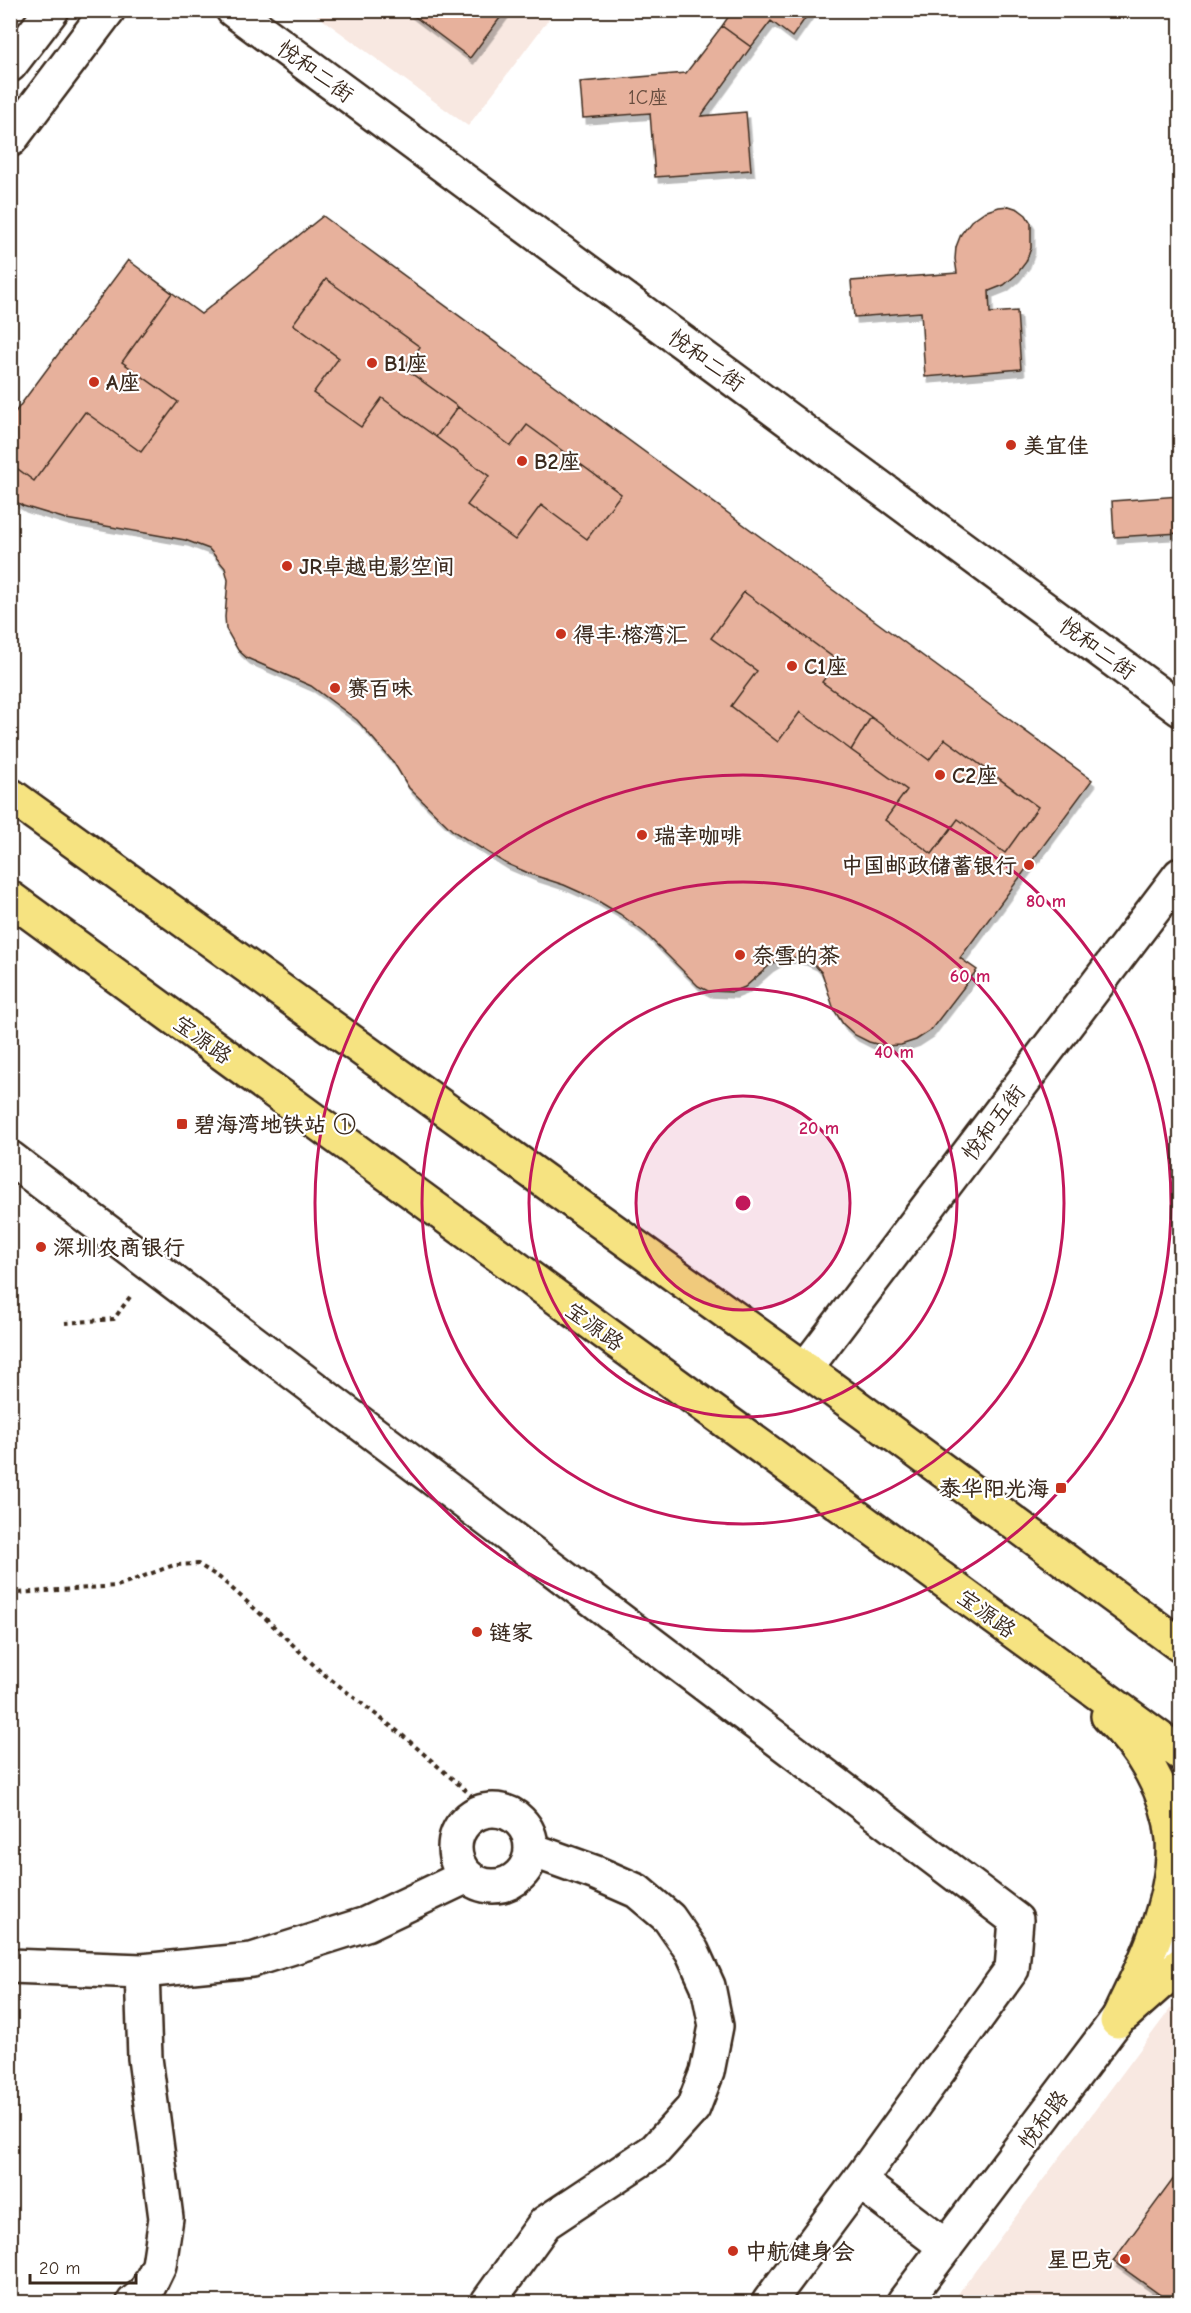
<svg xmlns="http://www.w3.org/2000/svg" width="1191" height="2313" viewBox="0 0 1191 2313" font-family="'Comic Neue','LXGW WenKai TC',sans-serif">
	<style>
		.built { fill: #f8e8e1 }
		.building { fill: #e7b19c; stroke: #3b2a1e; stroke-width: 1.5; filter: url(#shadow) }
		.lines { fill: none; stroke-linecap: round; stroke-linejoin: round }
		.minor-casing { stroke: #3b2a1e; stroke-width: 38 }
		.major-casing { stroke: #3b2a1e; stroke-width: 38 }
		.path { stroke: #3b2a1e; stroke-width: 4; stroke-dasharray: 4.5 4.5; stroke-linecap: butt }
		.minor { stroke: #fff; stroke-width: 33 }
		.major { stroke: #f6e381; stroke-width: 33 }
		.ring { fill: none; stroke: #c2185b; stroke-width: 3 }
		.poi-dot { fill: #c8321e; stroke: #fff; stroke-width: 2 }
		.labels { text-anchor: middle; stroke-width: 4.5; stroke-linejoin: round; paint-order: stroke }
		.number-label { font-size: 20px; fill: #664c3e }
		.street-label { font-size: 22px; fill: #3b2a1e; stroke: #fff }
		.poi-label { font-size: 22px; font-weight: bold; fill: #3b2a1e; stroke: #fff; text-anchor: start }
		.centre { fill: #c2185b; stroke: #fff; stroke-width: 3 }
		.ring-label { font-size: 18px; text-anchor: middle; font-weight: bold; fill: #c2185b; stroke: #fff; stroke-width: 4.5; stroke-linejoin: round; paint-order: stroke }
	</style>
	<defs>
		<filter id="shadow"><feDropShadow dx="3.5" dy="6" stdDeviation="0" flood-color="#0004"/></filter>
	</defs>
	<rect width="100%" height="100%" fill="#fff"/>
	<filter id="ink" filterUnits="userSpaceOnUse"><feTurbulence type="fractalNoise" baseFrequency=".0167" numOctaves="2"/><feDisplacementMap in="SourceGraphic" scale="12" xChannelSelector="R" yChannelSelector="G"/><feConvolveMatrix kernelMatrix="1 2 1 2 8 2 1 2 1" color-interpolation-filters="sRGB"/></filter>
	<g filter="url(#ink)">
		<path class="built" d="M311 11H555L468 126Z
			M1180 2007V2302H952L1171 2008Z"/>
		<path class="building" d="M406 10H506L470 58Z
			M733 10H811L792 37 771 21 751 47 722 26Z
			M722 26 751 47 701 116 746 112 751 170 655 177 650 113 583 118 580 82 686 73Z
			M1009 206 1018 209 1026 215 1031 223V248L1026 262 1016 275 1004 285 989 291 990 313 1017 311 1021 369 925 377 921 312 854 317 851 281 957 273 955 259 956 247 961 234 971 221 984 212 999 207Z
			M323 216 1092 780 960 958 977 970 930 1031 916 1040 901 1045 884 1046 869 1042 855 1035 843 1024 834 1010 822 973 814 964 803 959 792 957 780 959 770 965 745 987 733 992 708 991 698 986 645 933 620 914 593 898 564 885 533 875 505 863 453 831 409 788 394 763 357 720 311 686 247 658 238 650 226 629 225 617 228 580 225 568 209 549 185 540 66 519 23 506 10 498V419L128 260 201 314Z
			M128 260 172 293 122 362 178 402 141 452 85 412 34 481 10 463V419Z
			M326 279 420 347 404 368 458 407 436 437 382 398 361 427 313 393 339 358 293 324Z
			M458 407 511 446 527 425 621 494 587 539 541 505 515 540 467 505 489 476 436 437Z
			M1180 496V533L1114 537 1112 501Z
			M744 592 838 661 822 682 871 717 851 750 800 712 778 742 731 706 757 671 711 638Z
			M871 717 929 760 945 739 1038 807 1005 853 958 819 932 854 885 820 907 790 851 750Z
			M1180 2170V2302H1170L1113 2261Z"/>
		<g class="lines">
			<g class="minor-casing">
				<path id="minor" d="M233 10 1180 709
					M10 65 52 10
					M10 140 108 10
					M10 1158 1016 1920 1012 1969 859 2181 769 2302
					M805 1369 1180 875
					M455 1848a38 38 0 1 1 76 0a38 38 0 1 1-76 0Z
					M10 1966 142 1971 252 1960 366 1924 467 1876
					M859 2181 946 2247
					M134 2302 146 2292 159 2265 166 2218 145 2058 142 1971
					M488 2302 545 2223 655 2150 693 2108 707 2072 716 2026 708 1986 692 1951 669 1918 637 1891 596 1873 532 1850
					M904 2302 1180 1936"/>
			</g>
			<g class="major-casing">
				<path id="major" d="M10 795 805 1369 1180 1645
					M10 898 1180 1753
					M1108 1716C1141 1748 1169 1792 1173 1839 1175 1870 1166 1904 1156 1933 1146 1963 1130 1992 1117 2021
					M1125 2014 1180 1965"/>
			</g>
			<path class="path" d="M65 1323 114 1319 132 1294
				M10 1591 17 1593 117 1586 174 1565 198 1564 220 1578 263 1616 320 1671 401 1734 488 1810"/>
			<use href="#minor" class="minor"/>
			<use href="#major" class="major"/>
		</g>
	</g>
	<circle cx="743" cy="1203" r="107" fill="#c2185b" fill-opacity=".12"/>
	<g class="ring">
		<circle cx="743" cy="1203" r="107"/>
		<circle cx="743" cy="1203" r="214"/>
		<circle cx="743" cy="1203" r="321"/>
		<circle cx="743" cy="1203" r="428"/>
	</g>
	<g class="poi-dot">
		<circle cx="372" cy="363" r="6"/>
		<circle cx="94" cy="382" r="6"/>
		<circle cx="1011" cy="445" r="6"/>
		<circle cx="522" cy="461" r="6"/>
		<circle cx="287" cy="566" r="6"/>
		<circle cx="561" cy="634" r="6"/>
		<circle cx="792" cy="666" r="6"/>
		<circle cx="335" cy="688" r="6"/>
		<circle cx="940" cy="775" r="6"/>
		<circle cx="642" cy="835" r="6"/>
		<circle cx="1029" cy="865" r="6"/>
		<circle cx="740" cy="955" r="6"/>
		<rect x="176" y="1118" width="12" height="12" rx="3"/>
		<circle cx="41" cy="1247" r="6"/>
		<rect x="1055" y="1482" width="12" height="12" rx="3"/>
		<circle cx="477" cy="1632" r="6"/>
		<circle cx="733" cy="2251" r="6"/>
		<circle cx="1125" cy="2259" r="6"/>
	</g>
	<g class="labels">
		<g class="number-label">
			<text x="648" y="104">1C座</text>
		</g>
		<g class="street-label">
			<text transform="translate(316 71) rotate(36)" y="8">悦和二街</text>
			<text transform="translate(707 360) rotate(36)" y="8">悦和二街</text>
			<text transform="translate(1098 648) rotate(36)" y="8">悦和二街</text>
			<text transform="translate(203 1039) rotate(36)" y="8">宝源路</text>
			<text transform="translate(993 1122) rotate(-53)" y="8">悦和五街</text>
			<text transform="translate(595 1326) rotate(36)" y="8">宝源路</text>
			<text transform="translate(987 1613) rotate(36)" y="8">宝源路</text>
			<text transform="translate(1043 2119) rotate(-53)" y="8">悦和路</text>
		</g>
		<g class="poi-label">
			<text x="384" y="371">B1座</text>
			<text x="106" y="390">A座</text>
			<text x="1023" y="453">美宜佳</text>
			<text x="534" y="469">B2座</text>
			<text x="299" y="574">JR卓越电影空间</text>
			<text x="573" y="642">得丰·榕湾汇</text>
			<text x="804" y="674">C1座</text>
			<text x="347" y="696">赛百味</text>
			<text x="952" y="783">C2座</text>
			<text x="654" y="843">瑞幸咖啡</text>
			<text x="1017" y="873" text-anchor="end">中国邮政储蓄银行</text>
			<text x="752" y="963">奈雪的茶</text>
			<text x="194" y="1132">碧海湾地铁站 ①</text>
			<text x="53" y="1255">深圳农商银行</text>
			<text x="1049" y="1496" text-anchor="end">泰华阳光海</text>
			<text x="489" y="1640">链家</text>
			<text x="745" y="2259">中航健身会</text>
			<text x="1113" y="2267" text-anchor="end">星巴克</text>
		</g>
	</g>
	<circle cx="743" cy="1203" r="9" class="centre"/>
	<g class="ring-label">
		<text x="1046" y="907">80 m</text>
		<text x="970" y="982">60 m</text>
		<text x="894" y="1058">40 m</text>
		<text x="819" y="1134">20 m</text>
	</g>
	<rect width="1191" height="2313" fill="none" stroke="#fff" stroke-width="36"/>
	<rect x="18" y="18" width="1155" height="2277" fill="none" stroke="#3b2a1e" stroke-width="2" filter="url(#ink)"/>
	<path d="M30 2274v9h106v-9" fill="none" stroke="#3b2a1e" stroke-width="3"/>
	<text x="39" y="2274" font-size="18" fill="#3b2a1e" stroke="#ffffff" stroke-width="4.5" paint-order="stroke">20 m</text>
</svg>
